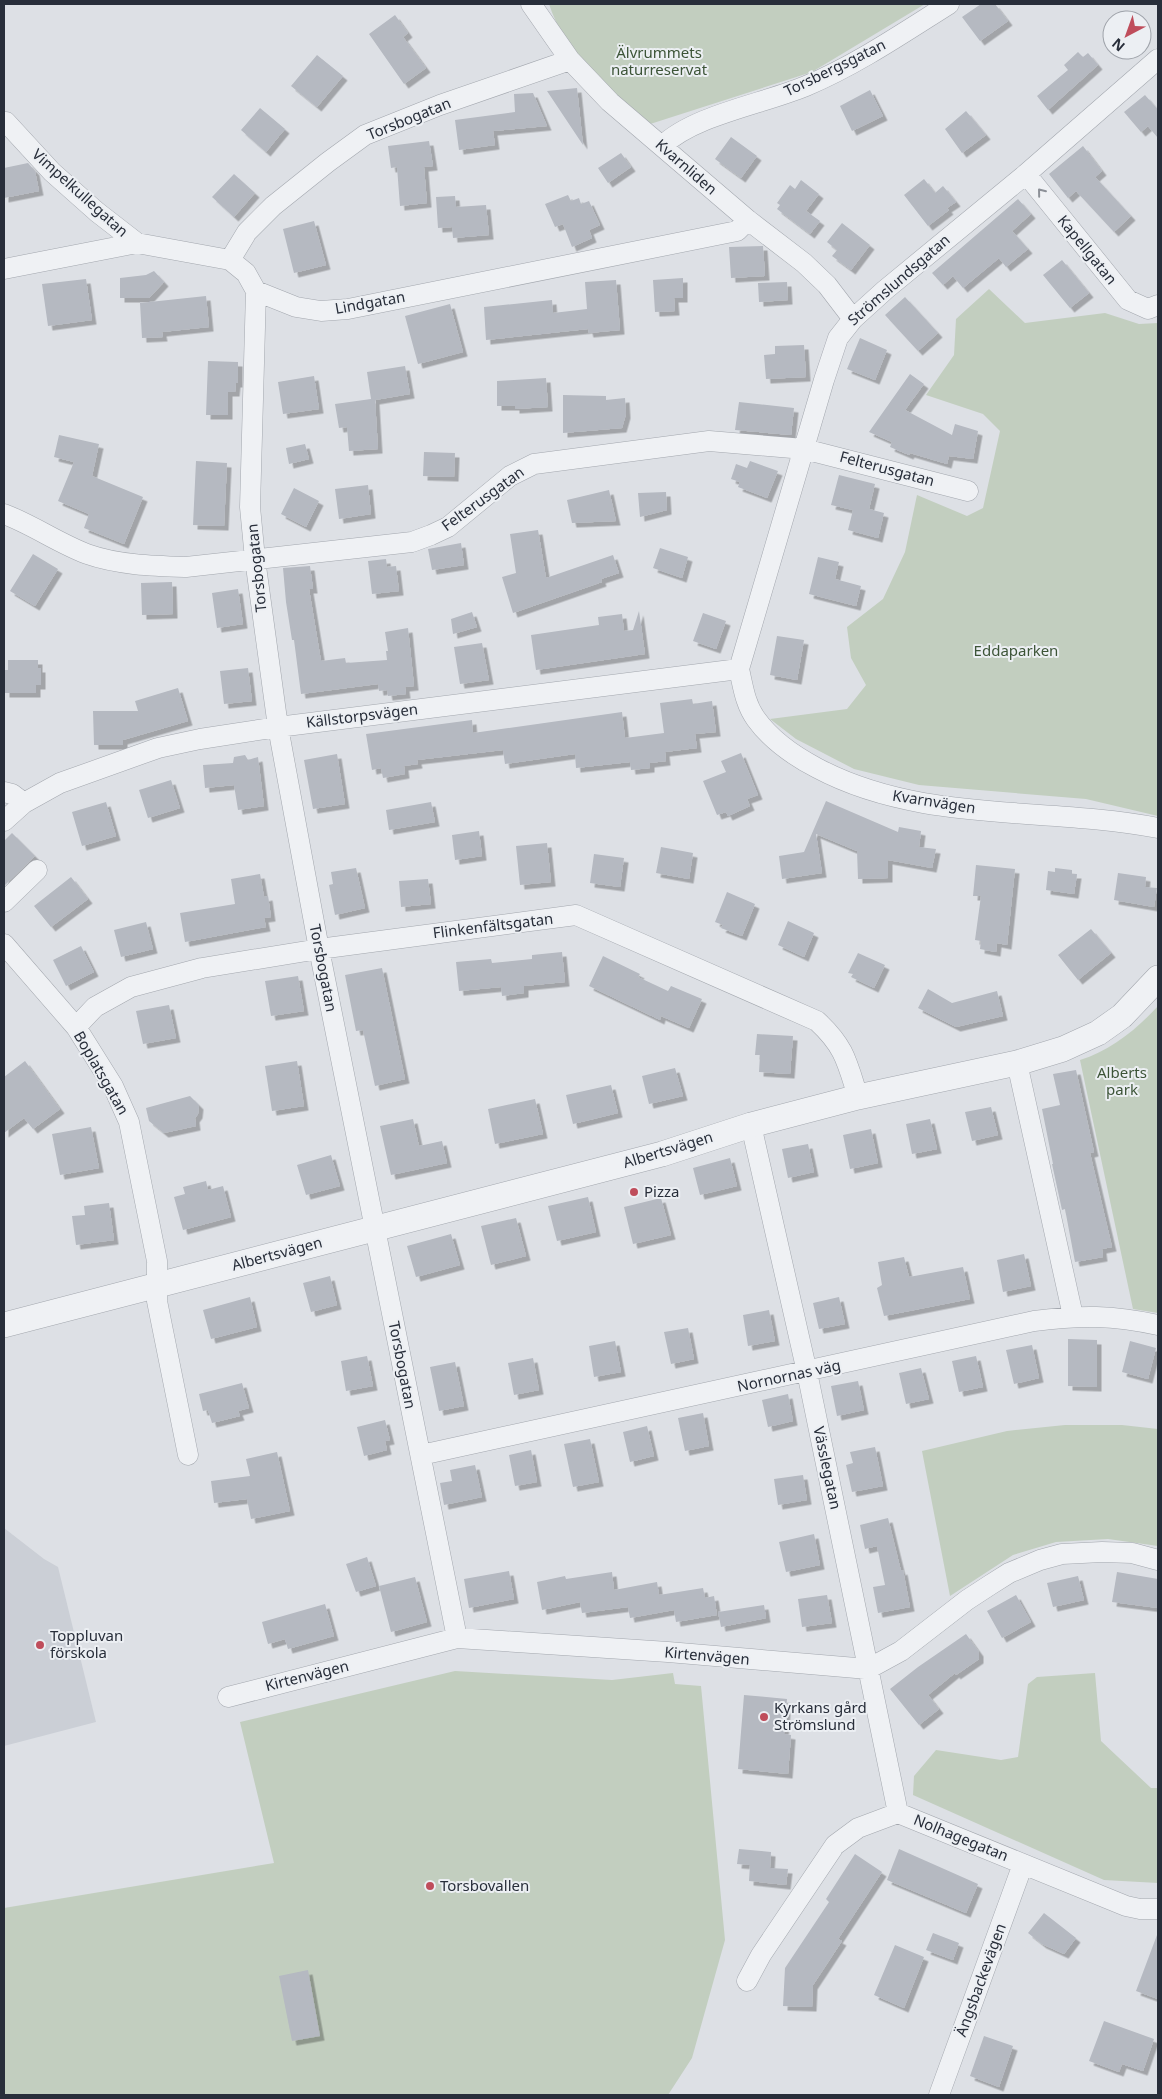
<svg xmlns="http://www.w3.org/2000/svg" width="1162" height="2099" viewBox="0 0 1162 2099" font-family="'Noto Sans',sans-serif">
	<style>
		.built { fill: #cbcfd6 }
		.green { fill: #c2cebf }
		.building { fill: #b5b9c1; filter: url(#shadow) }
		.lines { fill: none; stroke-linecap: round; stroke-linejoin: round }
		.minor-casing { stroke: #a3a7ae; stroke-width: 21 }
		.tertiary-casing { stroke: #a3a7ae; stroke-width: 26 }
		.minor { stroke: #eff1f4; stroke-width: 20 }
		.tertiary { stroke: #eff1f4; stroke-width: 25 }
		.oneway { stroke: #8c9097 }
		.poi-dot { fill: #bf4d5b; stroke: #eceff3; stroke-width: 2 }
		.labels { text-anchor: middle; stroke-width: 4; stroke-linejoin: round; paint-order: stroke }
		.park-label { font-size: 15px; fill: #3c5437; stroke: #eceff3 }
		.street-label { font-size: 15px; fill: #282e3a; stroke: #eceff3 }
		.poi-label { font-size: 15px; fill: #282e3a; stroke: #eceff3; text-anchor: start }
	</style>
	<defs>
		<filter id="shadow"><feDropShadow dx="4.5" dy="4.5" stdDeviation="0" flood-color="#0004"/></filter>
	</defs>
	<rect width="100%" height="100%" fill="#dde0e5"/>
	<path class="built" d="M4 1528 44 1559 58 1567 96 1722 4 1746Z"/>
	<path class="green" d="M549 4H925L812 72 644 126C609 93 564 51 549 4Z
		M989 289 1025 323 1105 313 1139 324 1158 323V816L1086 799 919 785 854 769 796 739 770 719 847 709 866 685 851 658 847 627 883 599 905 552 917 495 967 516 983 508 1000 431 983 414 926 395 954 355 956 319Z
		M1158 1006V1313L1133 1309 1080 1060C1110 1051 1137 1029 1158 1006Z
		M1065 1425H1122L1158 1429V1546L1108 1539 1056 1542 1013 1555 950 1596 922 1451 1007 1431Z
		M455 1671 612 1680 673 1673 675 1684 701 1686 725 1940 692 2058 668 2095H4V1908L274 1863 240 1722Z
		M1095 1673 1101 1741 1151 1788H1158V1883L1104 1880 913 1795 914 1776 936 1750 1001 1760 1018 1757 1028 1684 1037 1677Z"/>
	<path class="building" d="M981 4H995L1008 21 980 41 962 17Z
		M395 15 408 33 403 37 426 68 404 84 369 34Z
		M1078 52 1083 57 1088 53 1098 65 1048 110 1037 96 1068 70 1064 65Z
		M317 55 343 76 317 107 291 86Z
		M577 88 583 145 547 91Z
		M870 90 883 116 852 131 840 106Z
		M533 93 547 126 493 131 495 145 459 150 455 120 515 112 514 94Z
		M1145 95 1158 110V138L1148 126 1141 132 1124 112Z
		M260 108 285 129 266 152 241 130Z
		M966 111 986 135 962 153 945 129Z
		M731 137 757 156 741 178 715 159Z
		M429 141 433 166 424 167 427 203 400 206 397 167 391 168 388 146Z
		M1083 146 1102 171 1095 177 1131 216 1114 232 1076 191 1068 198 1049 174Z
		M621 153 631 167 608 183 598 168Z
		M28 163 35 171 39 191 4 198V168Z
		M234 174 255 193 234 217 212 197Z
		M924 179 935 193 943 186 956 202 947 208 949 210 928 226 904 195Z
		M801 180 819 194 806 211 820 221 810 234 777 209 780 205 777 203 790 185 795 189Z
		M568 195 571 201 579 198 581 204 589 201 600 225 589 230 592 238 572 247 563 224 555 227 545 204Z
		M455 196 456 207 486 205 489 235 453 238 452 227 438 228 436 197Z
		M1018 199 1031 214 1012 231 1028 249 1006 267 999 258 963 288 953 276 943 285 932 273Z
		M314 221 326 265 294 273 283 229Z
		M842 223 870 245 851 270 832 256 837 250 827 242Z
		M763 246 765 276 731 278 729 247Z
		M1062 260 1089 293 1070 308 1043 275Z
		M154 271 164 282 149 298H120V278L146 275Z
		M683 278V298H674L675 311 655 312 653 280Z
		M86 279 92 320 48 326 42 284Z
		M616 280 620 330 589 333 588 329 486 340 484 307 552 300 553 313 587 309 585 282Z
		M787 282 788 300 759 302 758 283Z
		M206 296 209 327 162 332 163 337 142 338 140 303Z
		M905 297 938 333 918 351 885 315Z
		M450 304 463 352 418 364 405 316Z
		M860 338 887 350 875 380 847 369Z
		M804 345 806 377 766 379 764 355 775 354V346Z
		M208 361 238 362V383H236L235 392H228V415H206Z
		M405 366 410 394 375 400 378 449 349 451 347 427 339 428 335 404 371 399 367 372Z
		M910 374 924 384 905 410 952 435 955 424 978 431 973 459 949 456 947 464 910 453 909 455 890 447 892 442 869 432Z
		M314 376 319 409 283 414 278 382Z
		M546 378 548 407 515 409V406H497V381Z
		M563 395 606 396V400L625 398 626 414 622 428 563 433Z
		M739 402 794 408 791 435 735 430Z
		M59 435 99 444 92 476 143 497 124 544 84 528 89 514 58 501 74 462 54 457Z
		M305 444 309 459 289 464 286 448Z
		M424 452 455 453 454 477 423 476Z
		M196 461 227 463 224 526 193 525Z
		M750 461 778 471 767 498 738 487 740 482 731 479 736 464 747 468Z
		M839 475 875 484 869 509 884 513 878 538 848 530 853 510 831 505Z
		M368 485 371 514 339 519 335 489Z
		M294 488 319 501 306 527 281 514Z
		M609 490 616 521 572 523 567 500Z
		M666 492 667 510 640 517 638 493Z
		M538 530 546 578 613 555 619 573 601 579 602 582 513 613 502 577 516 573 510 534Z
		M461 543 464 565 432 570 428 549Z
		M660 548 688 557 682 578 653 568Z
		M33 554 58 569 35 606 10 591Z
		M818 557 839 562 835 579 861 586 856 606 809 594Z
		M386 559 387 567 396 566 399 591 372 594 368 561Z
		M310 566 313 589H309L321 661 345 658 346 663 387 660 386 651H388L385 632 408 628 414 686 405 687 406 694 388 696 387 690 379 691 378 684 301 694 294 640H292L286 602 283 568Z
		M172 582 173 614 142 615 141 583Z
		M238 589 243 624 217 628 212 593Z
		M639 611 645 654 536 670 531 635 599 625 598 617 622 614 624 631 633 630Z
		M472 612 477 627 453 634 451 619Z
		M703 613 726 621 716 649 693 641Z
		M777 636 804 640 797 680 770 675Z
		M482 643 489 680 460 684 454 647Z
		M8 660H38V668H41V685H36V693H5V670H8Z
		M248 668 252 701 224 704 220 671Z
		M178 688 188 721 123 740V745H94L93 711H138L135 701Z
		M692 699 693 704 712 701 716 732 695 734 697 748 665 752 666 761 650 763V768L631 770 630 762 576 768 575 754 505 764 503 750 417 760 418 764 404 766 405 774 383 778 381 768 372 770 366 734 472 720 473 733 622 712 625 738 664 733 660 703Z
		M741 753 758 795 747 799 750 806 728 816 726 812 717 815 703 781 726 772 721 761Z
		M337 754 345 804 313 809 304 760Z
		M245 755 248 760 258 757 264 806 238 810 234 785 205 788 203 765 233 763 234 757Z
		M171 780 180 808 148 818 139 790Z
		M826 801 898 832 899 827 921 831 919 847 936 849 932 868 888 860V878L858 879 857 851 816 834 822 873 782 879 779 856 804 852Z
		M106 802 116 836 82 846 72 812Z
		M431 802 435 822 389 830 386 810Z
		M479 831 482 856 455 860 452 835Z
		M12 833 35 856 4 886V841Z
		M547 843 551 882 520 885 516 846Z
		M661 847 693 853 689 879 656 873Z
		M594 854 624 858 620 887 590 883Z
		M976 865 1015 869 1007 945 997 943 996 952 980 949 981 941 975 940 981 896H973Z
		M356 868 365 908 335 915 329 885 333 884 331 872Z
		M1055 868 1072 870V874H1077L1074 894 1046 890 1048 871 1055 872Z
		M1118 873 1146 877 1145 887 1157 888 1154 907 1114 900Z
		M260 874 264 897 268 896 271 917 264 918 266 927 185 942 180 913 235 904 231 879Z
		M71 877 88 899 51 927 34 906Z
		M428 879 431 904 401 907 399 881Z
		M727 892 755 904 742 936 721 928 723 925 715 922Z
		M788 921 814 933 804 957 778 945Z
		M146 922 153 949 121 957 114 930Z
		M1091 929 1111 953 1078 980 1058 955Z
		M81 946 94 972 66 986 53 960Z
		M562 952 565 982 524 986V993L502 996 501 987 459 991 456 962 491 959 492 963 532 959V955Z
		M858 953 885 965 874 988 851 977 853 974 848 973Z
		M603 956 640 974 638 977 668 991 671 986 702 999 689 1028 661 1016 660 1020 589 986Z
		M382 968 405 1079 375 1086 363 1030 356 1031 345 975Z
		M298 976 304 1011 271 1016 265 981Z
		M928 989 952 1003 997 991 1003 1016 956 1027 918 1008Z
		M169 1005 176 1038 143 1044 136 1011Z
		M757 1034 793 1036 790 1074 759 1072 760 1055H755Z
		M25 1061 60 1109 33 1129 24 1118 4 1133V1077Z
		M297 1061 304 1106 272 1111 265 1066Z
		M675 1068 683 1096 649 1104 642 1076Z
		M1076 1070 1094 1152 1090 1153 1112 1247 1102 1249 1103 1257 1075 1262 1065 1209 1062 1210 1052 1164H1053L1042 1109 1060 1105 1053 1074Z
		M611 1085 618 1113 573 1124 566 1095Z
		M190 1096 199 1105 198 1114 195 1118 196 1126 164 1133 149 1121 146 1108Z
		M535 1099 543 1134 495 1144 488 1109Z
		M991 1107 998 1135 972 1141 965 1112Z
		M413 1119 419 1146 442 1141 447 1163 391 1175 380 1126Z
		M930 1119 937 1149 912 1154 906 1124Z
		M91 1127 99 1168 60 1175 52 1134Z
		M871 1129 878 1163 850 1169 843 1135Z
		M808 1144 814 1172 788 1178 782 1149Z
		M331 1155 340 1186 306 1195 297 1165Z
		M730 1158 737 1186 700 1195 693 1168Z
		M206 1181 208 1190 223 1186 231 1217 183 1230 174 1197 185 1194 183 1187Z
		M588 1197 596 1232 557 1241 548 1206Z
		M661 1198 671 1235 633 1244 624 1207Z
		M109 1203 114 1240 76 1245 72 1216 85 1215 84 1206Z
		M516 1218 526 1256 491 1265 481 1226Z
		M451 1234 460 1265 416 1277 407 1246Z
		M1024 1254 1031 1286 1003 1292 997 1260Z
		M904 1257 909 1277 963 1267 970 1299 884 1316 877 1288 882 1285 878 1262Z
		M330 1276 337 1305 311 1312 303 1283Z
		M250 1297 257 1327 211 1339 203 1310Z
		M839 1297 845 1324 819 1329 813 1303Z
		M769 1310 775 1341 748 1346 743 1315Z
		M688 1328 694 1359 671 1364 664 1332Z
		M1068 1339 1097 1340V1387L1068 1386Z
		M615 1341 621 1372 594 1377 589 1346Z
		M1130 1341 1156 1348 1148 1379 1122 1372Z
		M1032 1345 1039 1378 1014 1384 1006 1350Z
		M367 1356 373 1386 346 1391 341 1361Z
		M976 1356 983 1387 959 1392 952 1361Z
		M533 1358 539 1390 514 1395 508 1363Z
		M455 1362 464 1406 439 1411 430 1367Z
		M921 1368 929 1399 906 1404 899 1373Z
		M858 1381 864 1410 837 1416 831 1386Z
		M242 1383 249 1408 238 1411 240 1416 212 1423 208 1410 203 1411 199 1394Z
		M788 1394 793 1421 768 1427 762 1400Z
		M703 1413 709 1446 685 1451 678 1418Z
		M385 1420 390 1440 385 1441 387 1450 364 1456 357 1427Z
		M647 1426 654 1456 630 1462 623 1432Z
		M590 1439 599 1482 573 1487 564 1444Z
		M875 1447 883 1486 852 1492 846 1465 853 1463 850 1452Z
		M531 1450 537 1482 515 1486 509 1455Z
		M277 1452 290 1511 251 1519 247 1499 214 1503 211 1481 250 1476 246 1459Z
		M475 1465 482 1497 444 1505 440 1483 452 1481 450 1470Z
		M803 1475 807 1500 778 1505 774 1479Z
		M888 1518 901 1571 903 1570 910 1607 878 1613 873 1587 885 1585 877 1546 865 1549 860 1525Z
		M814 1534 820 1565 786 1572 779 1542Z
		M367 1557 376 1586 356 1592 346 1564Z
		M509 1571 514 1599 469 1608 464 1579Z
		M612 1572 614 1590 657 1582 659 1595 703 1588 705 1598 714 1596 717 1615 676 1622 674 1610 630 1618 628 1607 582 1613 580 1602 542 1610 537 1582 565 1576 566 1579Z
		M1117 1572 1158 1579V1608L1112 1602Z
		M1078 1576 1084 1600 1053 1607 1047 1583Z
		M415 1577 427 1622 391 1632 379 1586Z
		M827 1595 832 1623 802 1627 798 1599Z
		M1016 1595 1031 1622 1002 1638 987 1611Z
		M325 1604 334 1636 288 1649 285 1639 268 1644 262 1622Z
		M764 1605 766 1618 721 1627 718 1612Z
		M966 1634 979 1652V1659L956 1675 955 1673 928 1695 939 1709 919 1725 890 1689 918 1667Z
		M744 1695 787 1699 784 1734 791 1735 788 1774 738 1769Z
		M739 1849 771 1852 770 1868 788 1869 786 1885 749 1881 750 1865 737 1864Z
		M899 1849 978 1884 966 1913 887 1880Z
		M855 1854 882 1872 838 1939 842 1941 813 1985 812 2007 783 2006 785 1968 829 1902 826 1899Z
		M1044 1913 1076 1938 1064 1954 1042 1944 1028 1933Z
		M933 1933 959 1943 953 1960 926 1950Z
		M1157 1935H1158V1999L1136 1991Z
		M895 1945 924 1957 904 2008 874 1995Z
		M308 1970 320 2036 292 2041 279 1976Z
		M1104 2021 1154 2039 1143 2071 1122 2064 1119 2072 1089 2061Z
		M984 2036 1013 2046 999 2087 970 2076Z"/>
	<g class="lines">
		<g class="minor-casing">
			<path id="minor" d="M531 4 570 60 610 102 748 220 804 263 827 285 853 319
				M4 122H6L52 172 97 212 137 243
				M662 146C694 115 763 104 806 86 856 65 903 33 949 4
				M1026 174 1128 300 1148 309 1158 305
				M230 260 247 232 273 206 328 162 365 135 440 105 570 60
				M4 269 137 243 230 260 246 273 256 291 296 307 321 311 348 309 737 231 748 220
				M256 291 250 507 255 559 278 727 319 949 457 1638
				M4 514C33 525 58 543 87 554 118 565 154 566 186 567L412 542 431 535 448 527 510 476 534 464 709 441 804 449 968 491
				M739 669 824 380 838 338 853 319 885 290 1026 174 1158 59
				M739 669C743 686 745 704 756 719 771 740 794 756 817 768 922 824 1045 806 1158 828
				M4 792 12 794 24 803
				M4 821 24 803 60 783 158 748 200 739 278 727 739 669
				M4 902 37 870
				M4 944 76 1027 113 1086 129 1122 157 1261V1301L188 1455
				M76 1027 95 1007 131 987 202 968 319 949 576 915 817 1021C845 1047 847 1062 858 1097
				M1017 1063 1073 1316
				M751 1125 807 1372 898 1813
				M421 1455 1034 1321C1081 1315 1112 1315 1158 1325
				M228 1697 457 1638 668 1652 868 1669 901 1651 967 1600 990 1585 1009 1573 1040 1560 1062 1554 1102 1552 1132 1553 1158 1560
				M747 1981 761 1955 835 1845 858 1828 898 1813 1126 1906 1140 1909H1158
				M939 2095 1023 1864"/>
		</g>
		<g class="tertiary-casing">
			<path id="tertiary" d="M4 1325 662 1154 751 1125 858 1097 1017 1063 1063 1049 1098 1033 1122 1016 1158 978"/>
		</g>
		<use href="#minor" class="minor"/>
		<use href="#tertiary" class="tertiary"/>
	</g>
	<defs><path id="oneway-chevron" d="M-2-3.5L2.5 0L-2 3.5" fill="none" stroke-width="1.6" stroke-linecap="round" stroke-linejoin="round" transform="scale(1.25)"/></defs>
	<use class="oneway" href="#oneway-chevron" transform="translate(1041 192) rotate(-129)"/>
	<g class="poi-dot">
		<circle cx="634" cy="1192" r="5"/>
		<circle cx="40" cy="1645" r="5"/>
		<circle cx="764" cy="1717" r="5"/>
		<circle cx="430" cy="1886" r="5"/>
	</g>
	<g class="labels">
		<g class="park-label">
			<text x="659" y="58">Älvrummets<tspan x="659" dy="17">naturreservat</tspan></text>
			<text x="1016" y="656">Eddaparken</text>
			<text x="1122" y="1078">Alberts<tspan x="1122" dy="17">park</tspan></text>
		</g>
		<g class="street-label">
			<text transform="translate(835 68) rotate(-26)" y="5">Torsbergsgatan</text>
			<text transform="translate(409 119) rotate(-22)" y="5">Torsbogatan</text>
			<text transform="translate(686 167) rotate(41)" y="5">Kvarnliden</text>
			<text transform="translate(80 193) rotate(42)" y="5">Vimpelkullegatan</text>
			<text transform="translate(1087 250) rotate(51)" y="5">Kapellgatan</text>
			<text transform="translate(899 280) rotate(-41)" y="5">Strömslundsgatan</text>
			<text transform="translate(370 303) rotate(-10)" y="5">Lindgatan</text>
			<text transform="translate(887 469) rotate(15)" y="5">Felterusgatan</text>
			<text transform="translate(483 499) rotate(-36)" y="5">Felterusgatan</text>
			<text transform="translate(257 568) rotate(-96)" y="5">Torsbogatan</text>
			<text transform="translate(362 716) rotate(-7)" y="5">Källstorpsvägen</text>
			<text transform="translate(934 802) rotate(9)" y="5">Kvarnvägen</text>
			<text transform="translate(493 926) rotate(-7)" y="5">Flinkenfältsgatan</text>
			<text transform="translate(323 968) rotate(79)" y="5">Torsbogatan</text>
			<text transform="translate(101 1073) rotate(60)" y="5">Boplatsgatan</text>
			<text transform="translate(668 1150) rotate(-17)" y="5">Albertsvägen</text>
			<text transform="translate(277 1254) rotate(-15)" y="5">Albertsvägen</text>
			<text transform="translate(402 1365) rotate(79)" y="5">Torsbogatan</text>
			<text transform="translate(789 1376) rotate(-12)" y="5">Nornornas väg</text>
			<text transform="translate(827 1468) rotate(78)" y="5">Vässlegatan</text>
			<text transform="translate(707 1656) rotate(5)" y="5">Kirtenvägen</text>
			<text transform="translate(307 1676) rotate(-14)" y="5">Kirtenvägen</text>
			<text transform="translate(961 1838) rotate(22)" y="5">Nolhagegatan</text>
			<text transform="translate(981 1980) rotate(-70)" y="5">Ängsbackevägen</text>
		</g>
		<g class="poi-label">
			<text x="644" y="1197">Pizza</text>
			<text x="50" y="1641">Toppluvan<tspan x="50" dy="17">förskola</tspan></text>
			<text x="774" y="1713">Kyrkans gård<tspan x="774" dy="17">Strömslund</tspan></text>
			<text x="440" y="1891">Torsbovallen</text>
		</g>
	</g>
	<rect width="1162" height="2099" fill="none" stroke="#282e3a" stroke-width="10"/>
	<g transform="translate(1127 35) rotate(221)"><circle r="24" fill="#eceff3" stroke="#9ea2a9"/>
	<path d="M0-4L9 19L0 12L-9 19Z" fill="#bf4d5b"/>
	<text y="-8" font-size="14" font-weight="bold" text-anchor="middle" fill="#282e3a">N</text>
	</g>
</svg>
